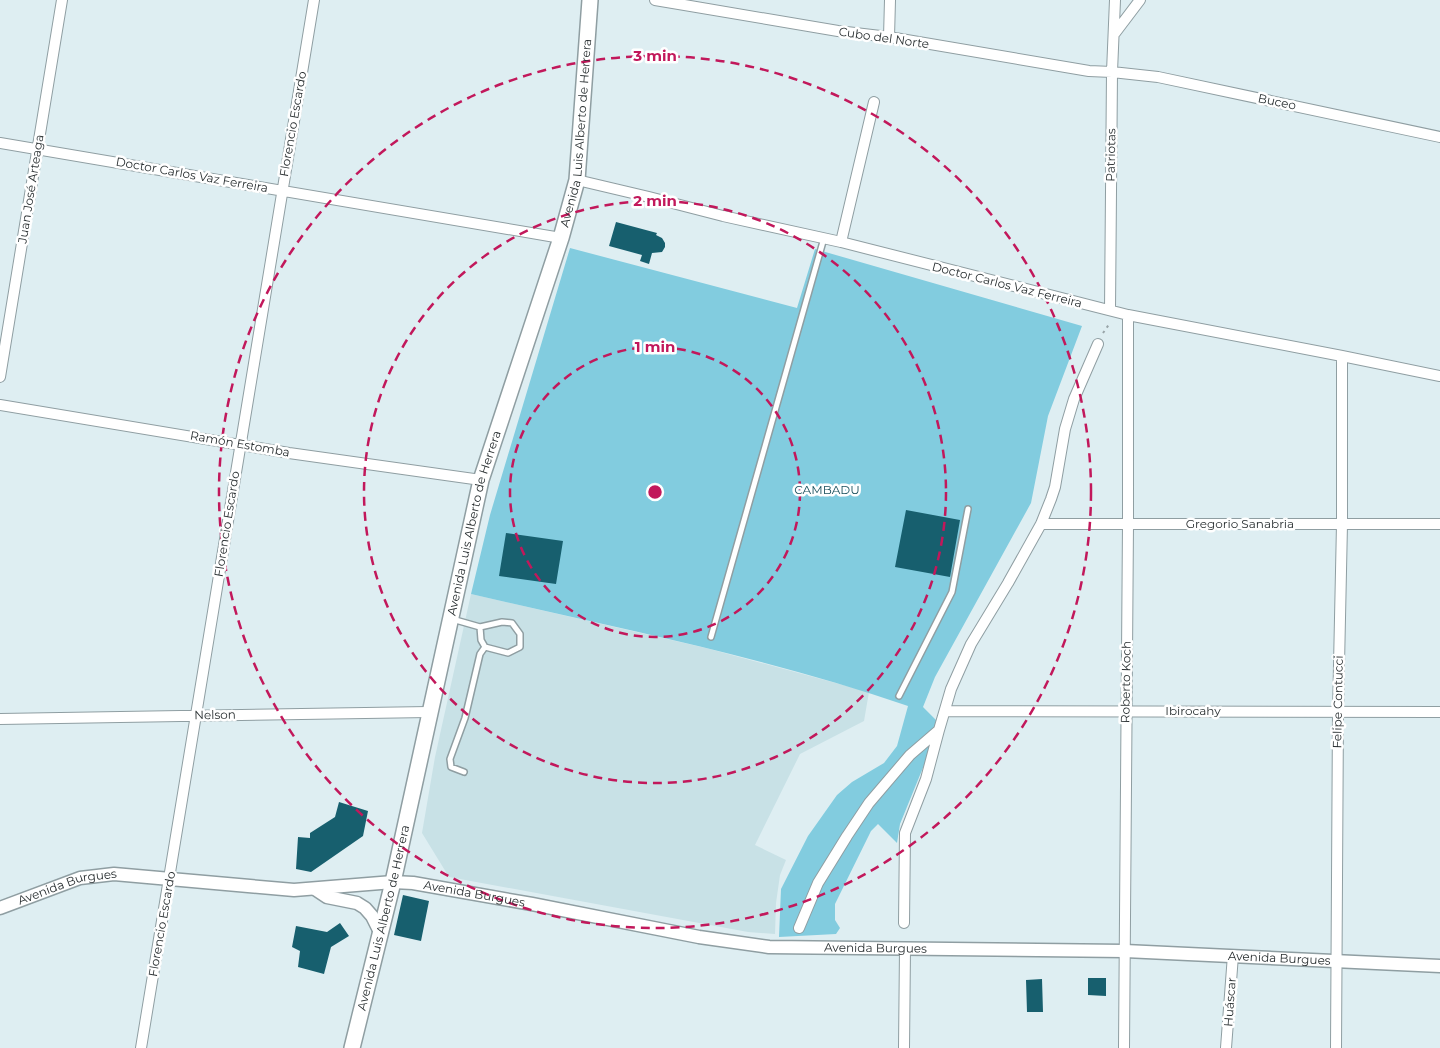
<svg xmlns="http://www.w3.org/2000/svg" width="1440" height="1048" viewBox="0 0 1440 1048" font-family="Montserrat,sans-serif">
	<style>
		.built { fill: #c8e1e6 }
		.green { fill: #82ccdf }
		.building { fill: #175f6e }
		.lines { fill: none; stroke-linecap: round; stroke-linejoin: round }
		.service-casing { stroke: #8f9ea2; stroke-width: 8 }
		.minor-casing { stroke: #8f9ea2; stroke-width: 12 }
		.tertiary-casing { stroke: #8f9ea2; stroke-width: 15 }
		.secondary-casing { stroke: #8f9ea2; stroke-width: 18 }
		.path { stroke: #98a4a8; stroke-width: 2; stroke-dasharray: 2.5 4; stroke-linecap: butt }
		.service { stroke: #fff; stroke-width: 5 }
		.minor { stroke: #fff; stroke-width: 10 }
		.tertiary { stroke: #fff; stroke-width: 12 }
		.secondary { stroke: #fff; stroke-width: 15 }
		.ring { fill: none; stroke: #c2185b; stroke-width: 2.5; stroke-dasharray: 9 6 }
		.labels { text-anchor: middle; stroke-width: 5; stroke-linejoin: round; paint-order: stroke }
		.street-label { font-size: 12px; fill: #292f31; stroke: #fff }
		.park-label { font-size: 12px; fill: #184f5c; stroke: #fff }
		.centre { fill: #c2185b; stroke: #fff; stroke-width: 2.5 }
		.ring-label { font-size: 15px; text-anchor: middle; font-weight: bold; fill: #c2185b; stroke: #fff; stroke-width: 5; stroke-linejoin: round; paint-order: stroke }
	</style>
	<rect width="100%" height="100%" fill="#deeef2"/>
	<path class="built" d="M471 594 706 648 869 692 864 721 800 754 755 845 786 860 780 875 776 903 775 934 748 932 449 877 422 833 435 757Z"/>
	<path class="green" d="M570 248 797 308 815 249 1082 326 1048 416 1031 503 935 677 923 707 936 720 931 748 900 824 897 843 878 824 871 831 835 904V920L840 928 836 934 779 937 781 889 808 836 837 795 852 782 884 763 897 746 908 706C766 657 617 628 471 594L490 515Z"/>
	<path class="building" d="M616 222 657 233 656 235 662 238 665 243V247L662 252 652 253 649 264 640 261 642 255 609 246Z
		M906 510 960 520 950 577 895 567Z
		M506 533 563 541 556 584 499 576Z
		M339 802 368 811 363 836 311 872 296 869 298 837 310 838V833L335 817Z
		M403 895 429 901 421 941 394 935Z
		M340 923 349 936 331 947 324 974 298 967 300 951 292 947 296 926 327 932Z
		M1088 978H1106V996L1088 995Z
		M1042 979 1043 1012H1027L1026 980Z"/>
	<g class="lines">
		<g class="service-casing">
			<path id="service" d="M452 619 480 627 502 622 512 623 520 634V647L508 653 485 647 481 640 480 627
				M711 637 824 238
				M899 696 952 592 968 509
				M464 772 451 767 450 759 465 718 480 654 485 647"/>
		</g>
		<g class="minor-casing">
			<path id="minor" d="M655 0 838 31 889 37 1089 71 1112 72 1158 77 1440 137
				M1115 33 1140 0
				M889 37 890 0
				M0 143 561 238
				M577 180 649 197 723 216 841 242 1128 315 1342 356 1440 376
				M841 242 874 102
				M1110 310 1112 72 1115 0
				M0 377 62 0
				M0 405 289 453 481 480
				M1041 524H1440
				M945 711 1440 712
				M0 719 429 712
				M904 923 905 833 926 779 939 730
				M799 928 818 883 847 836 869 803 910 755 939 730 951 689 971 644 1008 583 1041 524 1051 499 1055 487 1065 429 1074 399 1098 344
				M141 1048 314 0
				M904 1048 905 949
				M1124 1048 1128 524V315
				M1226 1048 1233 955
				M1336 1048 1338 712 1342 524V356"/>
		</g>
		<g class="tertiary-casing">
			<g id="tertiary">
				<path d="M315 889 327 897 357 903 365 908 372 916 380 932"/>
				<path id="s1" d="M0 908 80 878 114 874 294 890 393 882 413 883 532 904 699 937 769 947 1125 951 1440 966"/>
			</g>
		</g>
		<g class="secondary-casing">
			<g id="secondary">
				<path id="s2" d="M352 1048 393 882 481 480 561 238 577 180 590 0"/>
			</g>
		</g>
		<path class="path" d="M1103 333 1110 323"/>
		<use href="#service" class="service"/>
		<use href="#minor" class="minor"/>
		<use href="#tertiary" class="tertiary"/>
		<use href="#secondary" class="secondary"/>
	</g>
	<g class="ring">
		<circle cx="655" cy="492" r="145"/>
		<circle cx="655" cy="492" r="291"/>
		<circle cx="655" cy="492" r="436"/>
	</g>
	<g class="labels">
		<g class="street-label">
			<text transform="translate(884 38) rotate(8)" y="4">Cubo del Norte</text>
			<text transform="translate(1277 102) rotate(12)" y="4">Buceo</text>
			<text transform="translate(293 124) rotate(-80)" y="4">Florencio Escardo</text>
			<text dy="4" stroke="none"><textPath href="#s2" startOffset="944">Avenida Luis Alberto de Herrera</textPath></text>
			<text transform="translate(1111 155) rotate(-89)" y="4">Patriotas</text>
			<text transform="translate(192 175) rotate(10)" y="4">Doctor Carlos Vaz Ferreira</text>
			<text transform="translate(31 189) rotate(-81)" y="4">Juan José Arteaga</text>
			<text transform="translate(1007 285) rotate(14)" y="4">Doctor Carlos Vaz Ferreira</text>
			<text transform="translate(240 444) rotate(10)" y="4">Ramón Estomba</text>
			<text dy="4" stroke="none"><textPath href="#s2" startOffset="539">Avenida Luis Alberto de Herrera</textPath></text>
			<text transform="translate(227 524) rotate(-81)" y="4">Florencio Escardo</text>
			<text x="1240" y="528">Gregorio Sanabria</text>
			<text transform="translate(1126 682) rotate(-89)" y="4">Roberto Koch</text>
			<text transform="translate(1338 702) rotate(-89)" y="4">Felipe Contucci</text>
			<text x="1193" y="715">Ibirocahy</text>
			<text transform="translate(215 715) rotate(-1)" y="4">Nelson</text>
			<text dy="4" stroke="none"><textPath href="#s1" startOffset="71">Avenida Burgues</textPath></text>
			<text dy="4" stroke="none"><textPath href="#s1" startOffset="482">Avenida Burgues</textPath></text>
			<text dy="4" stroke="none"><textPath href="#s2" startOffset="134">Avenida Luis Alberto de Herrera</textPath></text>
			<text transform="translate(162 924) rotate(-80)" y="4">Florencio Escardo</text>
			<text dy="4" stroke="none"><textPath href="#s1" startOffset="888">Avenida Burgues</textPath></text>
			<text dy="4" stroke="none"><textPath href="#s1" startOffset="1292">Avenida Burgues</textPath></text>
			<text transform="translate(1230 1002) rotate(-86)" y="4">Huáscar</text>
		</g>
		<g class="park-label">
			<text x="827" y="494">CAMBADU</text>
		</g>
	</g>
	<circle cx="655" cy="492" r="8" class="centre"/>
	<g class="ring-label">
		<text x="655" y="61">3 min</text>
		<text x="655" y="206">2 min</text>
		<text x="655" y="352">1 min</text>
	</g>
</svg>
